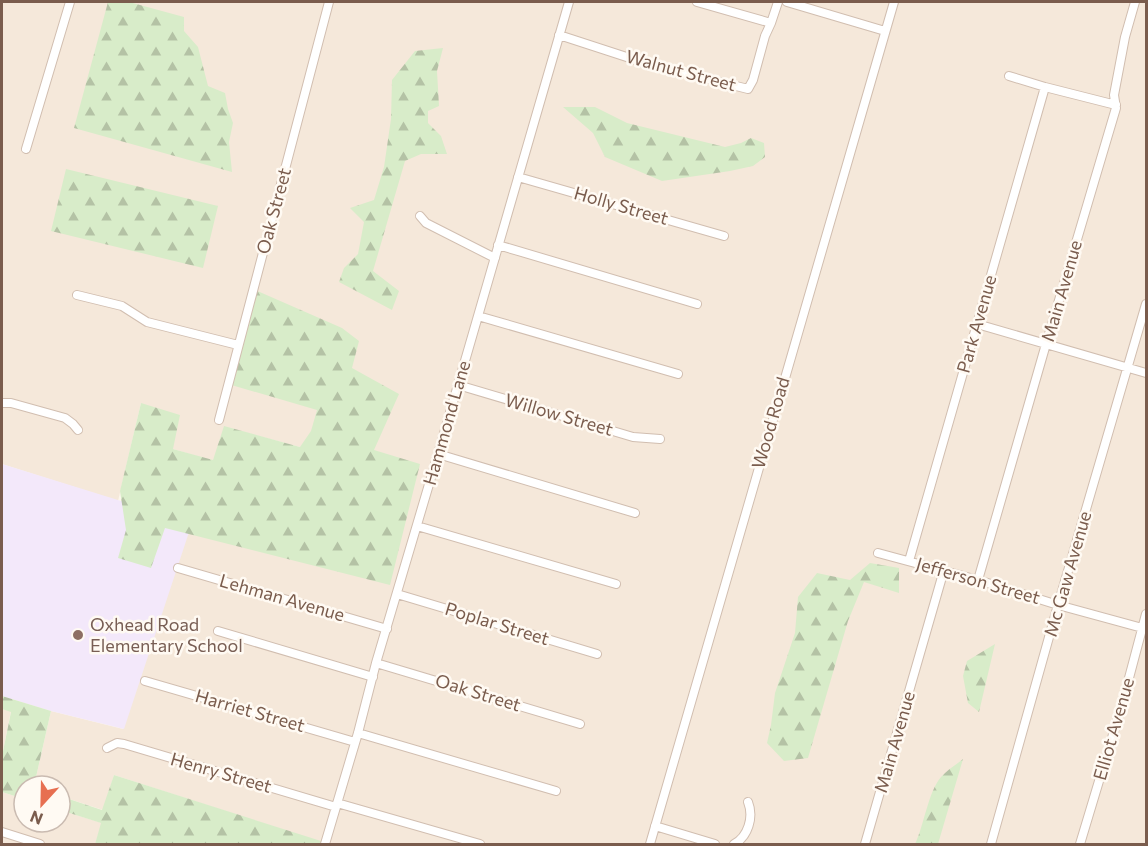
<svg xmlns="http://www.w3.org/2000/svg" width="1148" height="846" viewBox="0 0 1148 846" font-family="Commissioner,sans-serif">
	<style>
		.residential { fill: #f5e8da }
		.education { fill: #f3e8fa }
		.forest { fill: url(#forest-firs) }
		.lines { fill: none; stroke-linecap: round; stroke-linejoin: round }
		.minor-casing { stroke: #d1beb0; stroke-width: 10 }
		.minor { stroke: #fff; stroke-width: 8 }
		.education-dot { fill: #8d6e63; stroke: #fffaf3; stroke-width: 2 }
		.labels { text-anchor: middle; stroke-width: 5; stroke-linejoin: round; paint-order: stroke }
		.street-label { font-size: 18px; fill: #7a5c4d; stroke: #fffaf3 }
		.education-label { font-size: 18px; fill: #785e54; stroke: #fffaf3; text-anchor: start }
	</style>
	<defs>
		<pattern id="forest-firs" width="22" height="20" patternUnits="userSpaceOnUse" patternTransform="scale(1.5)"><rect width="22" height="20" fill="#d8ecc9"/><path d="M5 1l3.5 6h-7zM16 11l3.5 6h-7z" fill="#b4c2a5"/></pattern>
	</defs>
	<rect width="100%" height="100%" fill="#fdf6ec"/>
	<path class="residential" d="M2 2H1146V844H320L321 842 114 775 103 810 60 796V786H34L51 711 123 729 164 528 300 447 225 427 213 461 173 449 141 403 118 501 2 464Z
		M2 709 11 711 2 756Z
		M2 792 24 799V822H60V810L102 823 95 844H2Z"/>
	<path class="education" d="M2 464 192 523 124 729 51 711 2 696Z"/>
	<path class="forest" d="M108 2H129L184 17V31L198 47 208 86 225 93 228 109 233 123 229 142 232 172 74 128Z
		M443 48 437 71 439 106 428 111V123L441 136 447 154H421L405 161 373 271 399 291 392 310 339 282 344 268 358 254 364 222 350 208 374 200 384 167 391 119 392 80 415 51Z
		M563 107H595L627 123 725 147 741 143 751 138 764 143 765 157 753 166 730 171 662 181 605 157 593 133Z
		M66 169 218 206 203 268 51 231Z
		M253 289 342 328 359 341 352 368 399 394 374 450 420 464 390 585 165 528 151 568 118 558 126 530 120 491 141 403 180 415 173 449 213 460 224 426 300 447 311 431 317 410 228 384Z
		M870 563 899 568V593L864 582 848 621 808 758 784 761 767 743 771 725 775 693 795 633 798 597 817 573 850 580Z
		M995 644 979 712 968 703 963 676 967 661Z
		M2 696 51 711 34 786H24V799L2 792V756L11 712 2 709Z
		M963 759 938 844H915C924 826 928 792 941 777 947 770 956 765 963 759Z
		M114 775 321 841 320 844H95L101 823 60 810V796L102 810Z"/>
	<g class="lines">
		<g class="minor-casing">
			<path id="minor" d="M697 2 771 23
				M787 2 885 31
				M559 35 645 63 748 89 753 80 765 36 771 23 778 2
				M1009 76 1045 87 1116 105
				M26 149 70 2
				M518 177 724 236
				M420 216 426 223 495 258
				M498 245 697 304
				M77 295 122 306 147 322 238 345
				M478 316 678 374
				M977 324 1146 373
				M458 385 633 437 660 439
				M2 403H11L65 418 73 424 78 430
				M219 420 329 2
				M438 454 635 513
				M417 526 616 584
				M878 553 978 580 1058 605 1146 629
				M909 561 1045 87
				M178 568 387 629
				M978 580 1046 344 1116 108 1114 95 1125 37 1135 2
				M397 594 597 654
				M218 631 373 677
				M376 663 580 724
				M145 681 355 742
				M358 733 556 791
				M107 748 117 743 124 744 336 807
				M337 803 480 844
				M655 826 715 844
				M2 832 40 844
				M325 844 358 733 376 663 438 454 569 2
				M650 844 894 2
				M734 844C748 837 754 817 748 802
				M865 844 944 570
				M991 844 1058 605 1146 304
				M1080 844 1121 708 1146 614"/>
		</g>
		<use href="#minor" class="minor"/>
	</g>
	<circle class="education-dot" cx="78" cy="635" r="6"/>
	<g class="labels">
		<g class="street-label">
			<text transform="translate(681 71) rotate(15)" y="6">Walnut Street</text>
			<text transform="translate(621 206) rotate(16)" y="6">Holly Street</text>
			<text transform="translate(274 211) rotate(-75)" y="6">Oak Street</text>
			<text transform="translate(1062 291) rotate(-74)" y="6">Main Avenue</text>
			<text transform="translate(977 324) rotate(-74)" y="6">Park Avenue</text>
			<text transform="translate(559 415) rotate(16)" y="6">Willow Street</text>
			<text transform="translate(447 423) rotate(-74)" y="6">Hammond Lane</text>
			<text transform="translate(771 423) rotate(-74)" y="6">Wood Road</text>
			<text transform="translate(1068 574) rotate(-74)" y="6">Mc Gaw Avenue</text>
			<text transform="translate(978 581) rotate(16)" y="6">Jefferson Street</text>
			<text transform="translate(282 598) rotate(16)" y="6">Lehman Avenue</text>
			<text transform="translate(497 624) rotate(17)" y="6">Poplar Street</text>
			<text transform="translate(478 693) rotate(17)" y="6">Oak Street</text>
			<text transform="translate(250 711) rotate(16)" y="6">Harriet Street</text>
			<text transform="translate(1114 729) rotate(-74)" y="6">Elliot Avenue</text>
			<text transform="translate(895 742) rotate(-74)" y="6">Main Avenue</text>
			<text transform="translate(221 773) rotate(16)" y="6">Henry Street</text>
		</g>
		<g class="education-label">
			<text x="90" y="631">Oxhead Road<tspan x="90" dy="21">Elementary School</tspan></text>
		</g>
	</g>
	<rect width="1148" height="846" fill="none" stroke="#7a5c4d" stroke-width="6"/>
	<g transform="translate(42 804) rotate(202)"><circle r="28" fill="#fffaf3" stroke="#cabbb1" stroke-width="1.5"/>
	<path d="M0-4.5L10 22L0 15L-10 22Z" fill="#e76f51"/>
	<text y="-9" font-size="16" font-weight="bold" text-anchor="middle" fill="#7a5c4d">N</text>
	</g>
</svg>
